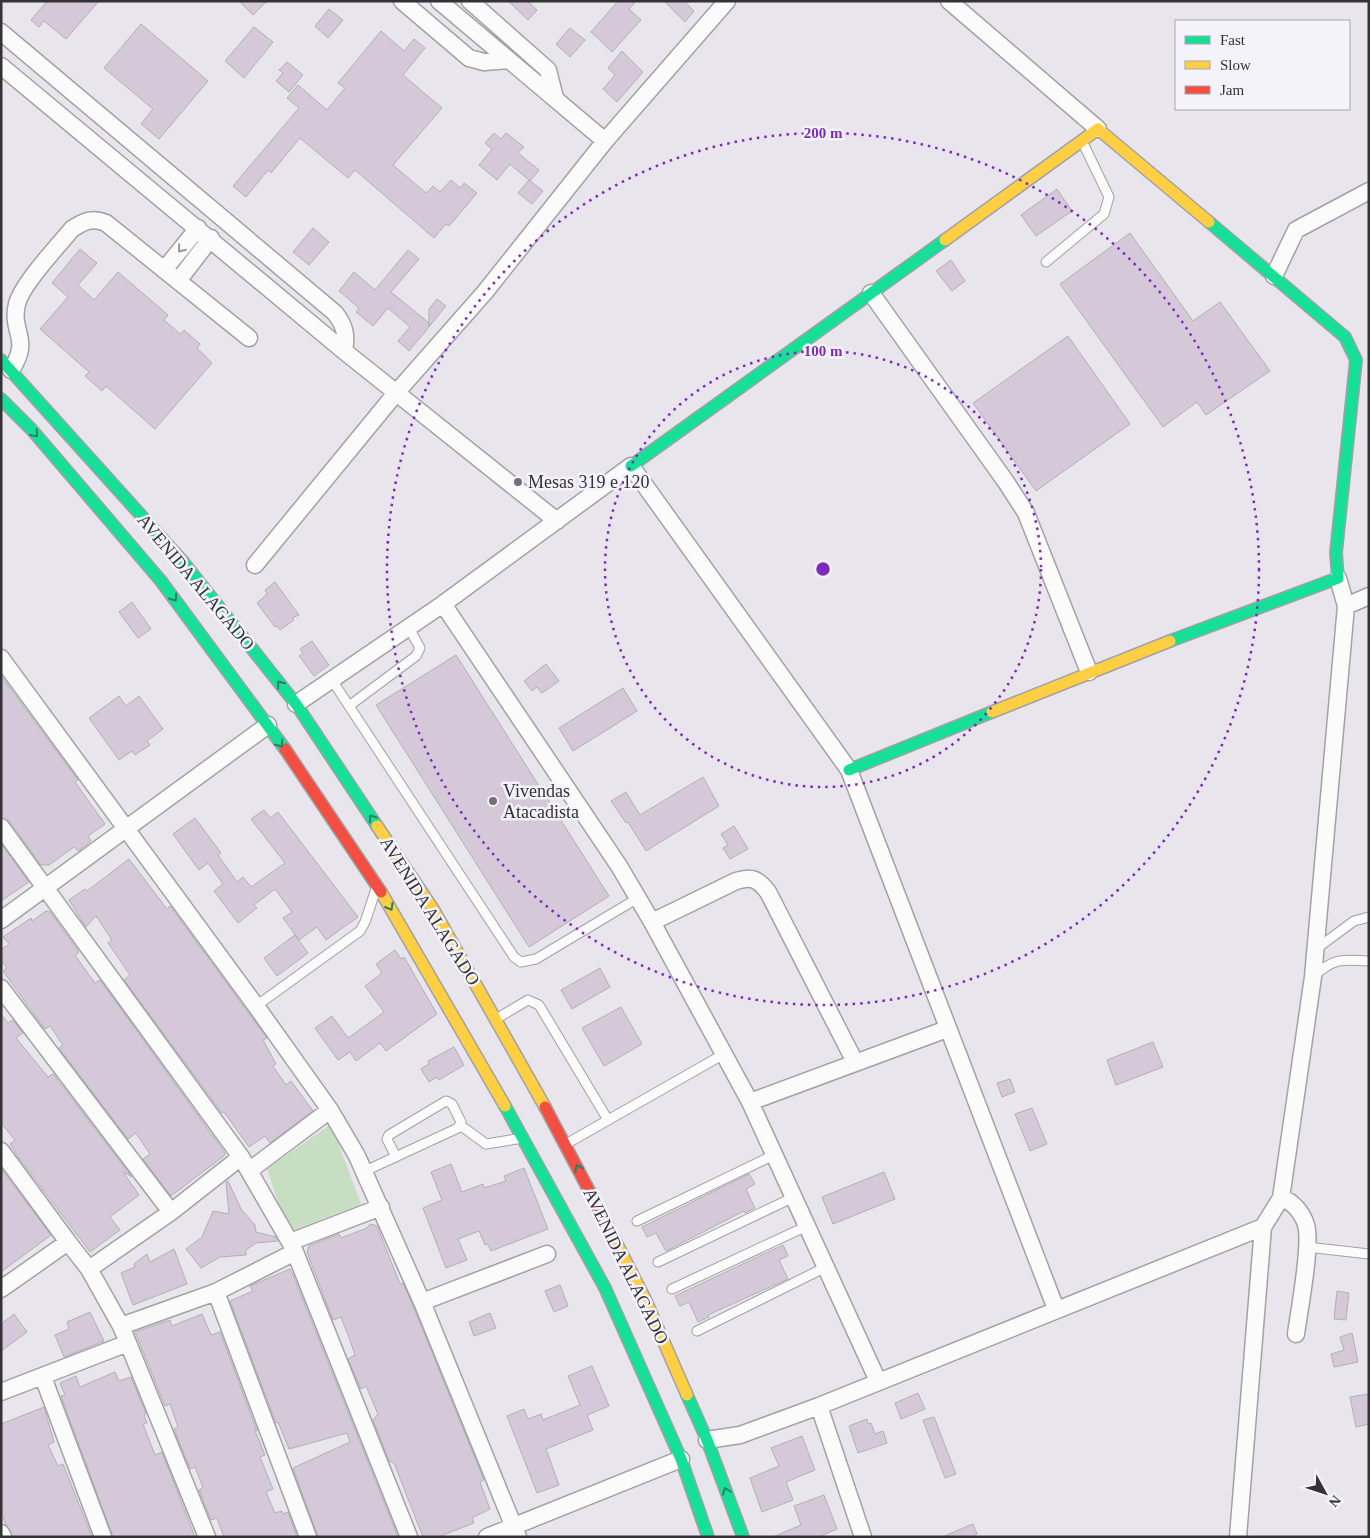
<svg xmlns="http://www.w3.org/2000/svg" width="1370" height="1538" viewBox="0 0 1370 1538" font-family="'Times New Roman',serif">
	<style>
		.green { fill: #c7dec3 }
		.building { fill: #d5c8d9; stroke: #b2b0b4 }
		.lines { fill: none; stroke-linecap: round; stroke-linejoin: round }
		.lane-casing { stroke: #a2a1a5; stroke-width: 11 }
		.street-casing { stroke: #a2a1a5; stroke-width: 19 }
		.fast-casing { stroke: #a2a1a5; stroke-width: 14 }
		.slow-casing { stroke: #a2a1a5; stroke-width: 14 }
		.jam-casing { stroke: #a2a1a5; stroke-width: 14 }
		.lane { stroke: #fcfbfc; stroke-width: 9 }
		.street { stroke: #fcfbfc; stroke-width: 16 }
		.fast { stroke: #16e098; stroke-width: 11 }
		.slow { stroke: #ffcf43; stroke-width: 11 }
		.jam { stroke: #f24e42; stroke-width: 11 }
		.oneway { stroke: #989699 }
		.oneway2 { stroke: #268062 }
		.ring { fill: none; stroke: #7b2cbf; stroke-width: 2.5; stroke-dasharray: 2.5 5 }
		.poi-dot { fill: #737176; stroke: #f4f2fb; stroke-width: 2 }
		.labels { text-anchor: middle; stroke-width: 5; stroke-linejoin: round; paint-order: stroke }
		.poi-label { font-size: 18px; fill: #343236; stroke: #f4f2fb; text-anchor: start }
		.street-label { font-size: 18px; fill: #343236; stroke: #f4f2fb }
		.centre { fill: #7b2cbf; stroke: #f4f2fb; stroke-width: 2.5 }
		.ring-label { font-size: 15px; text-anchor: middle; font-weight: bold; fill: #7b2cbf; stroke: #f4f2fb; stroke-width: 5; stroke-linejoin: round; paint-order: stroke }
	</style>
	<rect width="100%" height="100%" fill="#e8e6ec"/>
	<path class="green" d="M331 1124 361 1204 288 1232 267 1169Z"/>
	<path class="building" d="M47 1H99L66 39 44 21 39 27 31 20Z
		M239 1H267L253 15Z
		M508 1H527L537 10 528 20Z
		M618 1H636L629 9 641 20 612 52 591 32Z
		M664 1H684L694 11 685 22Z
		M329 9 343 20 328 38 315 26Z
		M141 24 208 81 159 139 141 124 153 109 104 68Z
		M254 27 273 42 244 78 225 61Z
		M570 28 585 40 570 57 556 44Z
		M381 31 404 51 414 39 425 48 403 75 442 108 393 165 426 193 433 186 440 192 451 180 460 188 464 183 477 193 449 226 446 224 434 238 355 170 348 178 300 138 271 173 268 170 246 197 233 186 299 108 287 98 298 85 327 110 345 88 338 83Z
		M622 51 643 72 617 102 603 89 615 75 608 68Z
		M287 62 303 75 289 92 276 81 283 73 279 70Z
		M494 133 501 139 506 133 524 147 518 153 539 170 530 181 510 164 497 180 479 165 492 149 485 143Z
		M529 180 543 191 532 204 518 193Z
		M1057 189 1072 211 1036 236 1021 215Z
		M313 228 329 242 309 265 293 252Z
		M1130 233 1193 321 1220 302 1270 371 1206 415 1197 402 1163 427 1060 284Z
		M80 249 97 263 78 285 94 300 118 272 168 315 164 320 180 334 184 330 200 344 197 348 212 363 155 429 106 386 102 391 85 376 89 372 40 329 68 297 52 283Z
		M408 250 419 259 391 292 429 323V327L409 351 398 341 410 327 388 308 373 326 356 312 359 308 339 291 354 272 375 290Z
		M951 260 965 281 952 291 936 271Z
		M437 299 446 306 429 327V309Z
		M1068 336 1130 424 1036 491 973 403Z
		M275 582 299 615 292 618 294 620 280 630 277 626 275 627 257 603 267 594 265 590Z
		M132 602 151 629 138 638 119 612Z
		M312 641 329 665 314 676 299 656 303 653 300 649Z
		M456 655 609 896 529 947 376 705Z
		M546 664 559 681 542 693 537 687 532 691 524 681Z
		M1 676 78 780 75 782 105 824 88 836 91 841 78 851 74 847 49 865H41L9 821 1 817Z
		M623 688 637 711 573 751 559 728Z
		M119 696 126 706 139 696 163 729 147 741 150 745 135 755 132 751 119 760 89 718Z
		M703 777 719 806 646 851 628 822 626 823 611 801 626 792 640 815Z
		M264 810 270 818 278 812 358 917 326 940 317 927 299 940 283 918 292 912 275 889 254 905 257 908 238 923 214 891 223 884 208 863 199 870 173 834 195 818 221 853 218 855 237 882 243 877 251 887 285 863 251 819Z
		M734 826 748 849 730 859 723 848 728 845 721 834Z
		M1 844 29 882 1 901Z
		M129 859 167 909 170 906 267 1038 263 1040 276 1064 273 1066 286 1085 291 1081 313 1111 270 1143 265 1136 249 1147 224 1112 222 1113 124 980 130 975 108 943 112 940 96 916 86 927 69 900 85 889 87 891Z
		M46 911 50 912 79 952 75 955 84 968 95 983 100 980 225 1153 224 1156 171 1196 143 1159 150 1154 136 1133 128 1139 59 1048 63 1045 50 1026 45 1029 39 1021 3 971 7 968 1 961V950L9 944 3 937 31 918 32 921Z
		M295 935 308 953 277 976 264 958Z
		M395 950 401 959 404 957 437 1014 386 1051 380 1043 356 1061 350 1052 338 1060 315 1028 332 1016 348 1038 384 1012 365 986 382 973 376 964Z
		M600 968 610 987 572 1009 561 990Z
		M621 1007 642 1044 604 1066 582 1028Z
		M1 1014 8 1023 13 1020 23 1033 16 1038 48 1077 53 1074 132 1177 123 1172 139 1195 110 1217 120 1230 90 1252 19 1158 10 1144 15 1140 1 1123Z
		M1153 1042 1163 1067 1116 1085 1107 1060Z
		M454 1047 464 1065 439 1080 437 1077 429 1082 421 1069 429 1064 428 1061Z
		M1010 1079 1015 1092 1002 1097 997 1083Z
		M1032 1108 1047 1144 1030 1151 1015 1114Z
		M451 1164 462 1192 483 1184 484 1188 506 1181 504 1176 524 1168 548 1229 491 1251 488 1244 485 1245 479 1231 458 1239 467 1260 446 1268 423 1208 442 1200 431 1172Z
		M2 1170 51 1235 1 1272V1171Z
		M884 1172 895 1199 833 1224 822 1197Z
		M749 1174 755 1184 746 1189 755 1208 745 1213 744 1211 666 1251 656 1233 647 1237 642 1227Z
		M228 1181 241 1209 255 1225 256 1232 276 1237 278 1241 256 1243 246 1250V1255L220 1257 201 1268 186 1249 202 1237 213 1211 229 1214 226 1182Z
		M370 1224 377 1226 400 1284 403 1283 413 1306 484 1480 480 1482 490 1509 472 1518 474 1523 438 1537H423L394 1463 389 1461 373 1420 378 1414 366 1386 361 1389 348 1359 355 1355 350 1340 341 1317 333 1320 307 1252 309 1246 339 1234 341 1238 367 1228Z
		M783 1245 788 1256 779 1260 788 1279 708 1315 709 1317 698 1322 689 1302 680 1306 675 1296Z
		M174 1249 187 1284 133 1305 121 1273 135 1267 134 1264 147 1254 150 1262Z
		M290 1269 293 1275 398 1537H318L293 1468 350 1442 347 1433 289 1449 278 1422 276 1423 230 1301 253 1291 250 1286Z
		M560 1285 568 1306 554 1312 545 1291Z
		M1337 1291 1349 1293 1346 1320 1334 1319Z
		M90 1312 104 1341 64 1357 55 1335 69 1329 67 1322Z
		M490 1313 496 1328 474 1336 469 1322Z
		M14 1314 27 1332 1 1351V1324Z
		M202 1314 211 1335 220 1332 257 1431H255L265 1455 260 1457 273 1489 266 1492 275 1513 282 1511 283 1514 288 1512 297 1537H224L217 1518 211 1520 199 1490 203 1487 195 1467 190 1469 174 1429 178 1427 170 1404 165 1406 135 1332 170 1320 172 1326Z
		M1352 1333 1358 1362 1334 1367 1331 1354 1344 1350 1340 1337Z
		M592 1366 609 1406 587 1415 593 1430 546 1449 559 1485 537 1493 507 1416 524 1409 528 1419 541 1414 543 1420 580 1405 568 1376Z
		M115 1372 119 1381 131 1377 146 1414 144 1416 147 1423 143 1424 155 1455 162 1452 195 1537H113L61 1396 65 1395 60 1383 76 1376 80 1387Z
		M918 1393 925 1409 901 1419 895 1403Z
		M1369 1394V1424L1356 1427 1350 1397Z
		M44 1407 54 1442 48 1445 58 1466 63 1464 92 1537H13L6 1525 1 1511V1424Z
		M934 1417 956 1474 945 1478 923 1420Z
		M867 1419 868 1424 871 1423 875 1434 883 1431 887 1443 858 1453 849 1426Z
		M802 1436 815 1470 786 1482 793 1500 762 1512 750 1478 779 1466 771 1448Z
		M824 1495 837 1529 818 1537H773L801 1525 794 1506Z
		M973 1524 977 1534 971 1537H942Z"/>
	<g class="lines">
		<g class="lane-casing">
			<path id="lane" d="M1046 262 1104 214 1109 197 1082 141
				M409 628 420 648 416 656 349 706 514 957 521 962 536 959 638 898
				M332 680 349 706
				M1316 949 1354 921 1369 917
				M1313 977C1333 958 1343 959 1369 961
				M256 1006 360 931 365 922 376 889
				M496 1019 528 1000 539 1005 608 1120
				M460 1125 486 1144 523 1138
				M566 1144 724 1054
				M365 1171 458 1128 461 1122 452 1104 446 1101 389 1135 387 1139 396 1157
				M637 1221 774 1155
				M1307 1247 1369 1254
				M658 1262 794 1197
				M672 1289 807 1226
				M697 1331 826 1267"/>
		</g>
		<g class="street-casing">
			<path id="street" d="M402 1 469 58 484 62 509 60
				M439 1 605 141
				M470 1 548 70 555 98
				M949 1 1098 129
				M1 32 335 313C345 326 347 335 344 351
				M1 66 344 351 557 521
				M164 270 198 228
				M1274 276 1296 230 1369 191
				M178 281 211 238
				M871 293 1006 482 1026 513 1089 672
				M11 370C32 339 10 332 17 304 22 284 58 246 72 229 84 221 93 217 106 223L249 338
				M255 565 396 393 485 292 605 141 727 1
				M443 604 619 866 652 922 750 1102 878 1381
				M1346 606 1369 596
				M1 658 256 1006 330 1110 357 1156 422 1302 518 1537
				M296 704 443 604 631 466 849 770 1056 1309
				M1 827 241 1157
				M1 920 268 725
				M652 922 736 881C752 876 758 879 768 892L855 1062
				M1 988 171 1212
				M750 1102 947 1029
				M1 1151 68 1242
				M250 1170 330 1110
				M1281 1198 1313 977 1346 606 1338 578
				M1263 1227 1281 1198C1293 1201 1303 1214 1306 1225 1312 1245 1299 1311 1296 1334
				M295 1252 409 1537
				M89 1269 171 1212 241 1157 290 1242
				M1 1289 68 1242 89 1269 121 1326
				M216 1292 308 1537
				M422 1302 547 1254
				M128 1343 207 1537
				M43 1377 103 1537
				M1 1392 128 1343 121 1326 216 1292 295 1252 290 1242 381 1207
				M819 1406 863 1537
				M707 1440 740 1435 819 1406 1263 1227 1238 1537
				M1 1533 3 1537
				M487 1537 681 1459"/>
		</g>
		<g class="fast-casing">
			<path id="fast" d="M1 360 184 563 296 704 377 826
				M1 399 32 430 161 581 285 749
				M631 466 945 240
				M1170 641 1338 578 1336 553 1356 360 1345 337 1209 222
				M849 770 992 712
				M505 1106 605 1288 681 1459 708 1537
				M687 1395 707 1440 743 1537"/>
		</g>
		<g class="slow-casing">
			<path id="slow" d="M945 240 1098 129 1209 222
				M992 712 1170 641
				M377 826 433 909 545 1107
				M381 892 505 1106
				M602 1215 645 1299 687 1395"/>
		</g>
		<g class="jam-casing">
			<path id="jam" d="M285 749 381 892
				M545 1107 602 1215"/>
		</g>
		<use href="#lane" class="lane"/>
		<use href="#street" class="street"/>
		<use href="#fast" class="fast"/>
		<use href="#slow" class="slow"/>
		<use href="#jam" class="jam"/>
	</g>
	<defs><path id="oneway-chevron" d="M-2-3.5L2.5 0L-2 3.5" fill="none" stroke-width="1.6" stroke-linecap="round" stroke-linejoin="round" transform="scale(1.25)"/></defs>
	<use class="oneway" href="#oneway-chevron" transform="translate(181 249) rotate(129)"/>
	<g class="oneway2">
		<use href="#oneway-chevron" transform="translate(35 434) rotate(49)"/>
		<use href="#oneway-chevron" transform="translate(174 598) rotate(54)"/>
		<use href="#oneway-chevron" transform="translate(280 684) rotate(-128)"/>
		<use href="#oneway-chevron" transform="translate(280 744) rotate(55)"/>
		<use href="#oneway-chevron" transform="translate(372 818) rotate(-124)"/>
		<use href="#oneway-chevron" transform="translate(390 907) rotate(60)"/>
		<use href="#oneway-chevron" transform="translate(578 1168) rotate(-117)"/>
		<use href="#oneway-chevron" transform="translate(726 1491) rotate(-111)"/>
	</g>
	<g class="ring">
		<circle cx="823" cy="569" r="218"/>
		<circle cx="823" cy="569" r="436"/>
	</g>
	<g class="poi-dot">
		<circle cx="518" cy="482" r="5"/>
		<circle cx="493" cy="801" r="5"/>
	</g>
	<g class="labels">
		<g class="poi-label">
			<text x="528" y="488">Mesas 319 e 120</text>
			<text x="503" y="797">Vivendas<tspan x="503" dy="21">Atacadista</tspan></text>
		</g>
		<g class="street-label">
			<text transform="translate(196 582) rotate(50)" y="6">AVENIDA ALAGADO</text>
			<text transform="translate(430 911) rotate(58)" y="6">AVENIDA ALAGADO</text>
			<text transform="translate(626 1266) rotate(64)" y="6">AVENIDA ALAGADO</text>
		</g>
	</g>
	<circle cx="823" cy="569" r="8" class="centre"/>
	<g class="ring-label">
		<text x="823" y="138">200 m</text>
		<text x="823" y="356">100 m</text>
	</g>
	<rect width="1370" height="1538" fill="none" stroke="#343236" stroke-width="5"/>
	<rect x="1175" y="20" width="175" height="90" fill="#f4f2fb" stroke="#a7a5ac"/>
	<rect x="1185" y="36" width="25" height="8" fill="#16e098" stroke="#a7a5ac"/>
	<text x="1220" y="45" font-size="15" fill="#343236">Fast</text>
	<rect x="1185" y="61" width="25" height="8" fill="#ffcf43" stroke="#a7a5ac"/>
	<text x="1220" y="70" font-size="15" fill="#343236">Slow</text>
	<rect x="1185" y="86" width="25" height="8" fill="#f24e42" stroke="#a7a5ac"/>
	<text x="1220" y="95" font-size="15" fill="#343236">Jam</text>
	<g transform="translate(1325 1493) rotate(130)" stroke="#f4f2fb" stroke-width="4" paint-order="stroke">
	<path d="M0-4L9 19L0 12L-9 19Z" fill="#343236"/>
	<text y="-8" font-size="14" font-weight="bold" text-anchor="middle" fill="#343236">N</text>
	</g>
</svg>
